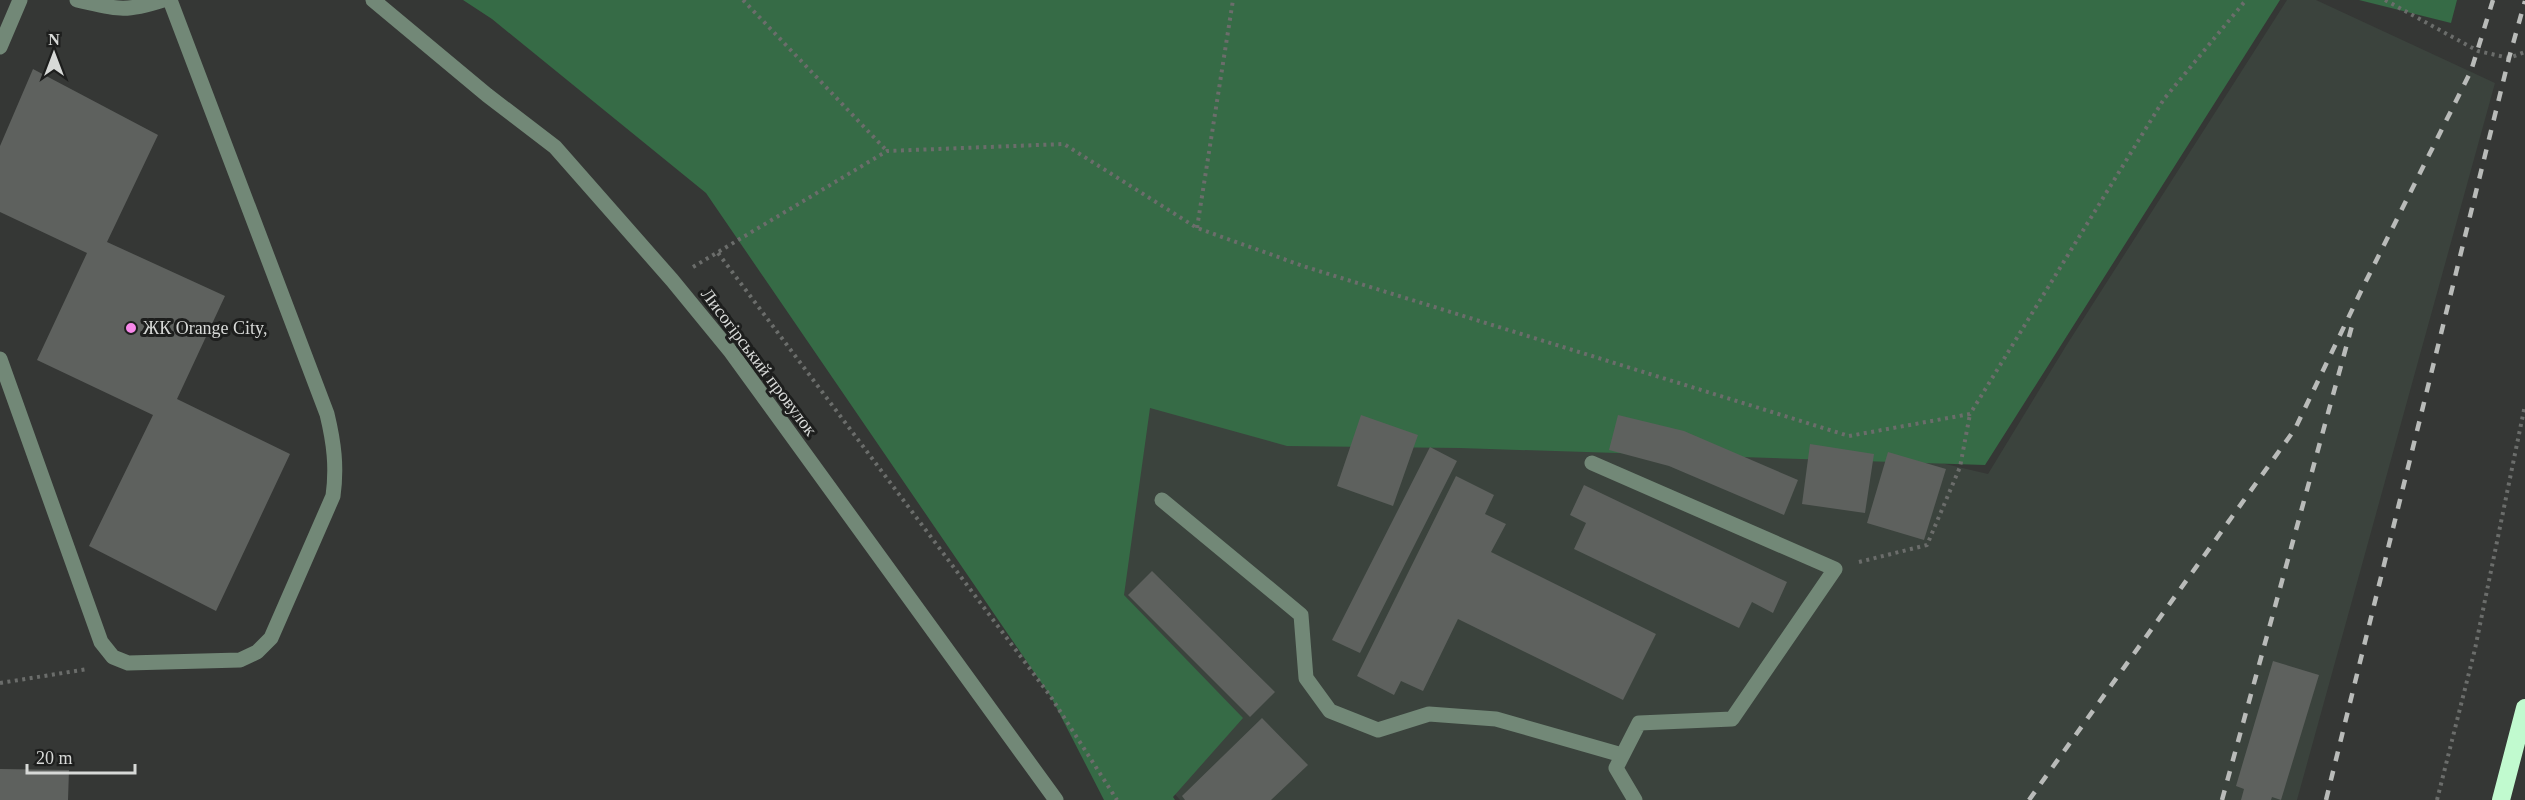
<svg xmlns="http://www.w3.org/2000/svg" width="2525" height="800" viewBox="0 0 2525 800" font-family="'Times New Roman',serif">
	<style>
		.built { fill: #3b433d }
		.forest { fill: #366b46 }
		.building { fill: #5e615e }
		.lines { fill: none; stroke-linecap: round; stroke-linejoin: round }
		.path { stroke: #6b6d6b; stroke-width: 4; stroke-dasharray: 3 4.5; stroke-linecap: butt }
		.minor { stroke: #728877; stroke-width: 15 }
		.highway { stroke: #c1facf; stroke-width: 18 }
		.rail { stroke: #b9bbb9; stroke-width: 4.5; stroke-dasharray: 10 10; stroke-linecap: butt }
		.poi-dot { fill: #f888ea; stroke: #1d1e1d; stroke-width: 2 }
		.labels { text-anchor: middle; stroke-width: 6; stroke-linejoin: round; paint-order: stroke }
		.poi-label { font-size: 18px; fill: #d7d9d7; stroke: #1d1e1d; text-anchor: start }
		.street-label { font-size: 18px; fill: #d7d9d7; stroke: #1d1e1d }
	</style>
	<rect width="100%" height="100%" fill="#353735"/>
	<path class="built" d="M2287 0H2316L2495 83 2297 800H1180L1031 628 932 228 1988 474 2066 346Z"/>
	<path class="forest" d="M463 0H2280L1985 465 1460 448 1287 446 1150 408 1124 595 1243 718 1173 797 1175 800H1104L1051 697 706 193 492 19Z
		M2359 0H2457L2451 23Z"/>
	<path class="building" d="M33 69 158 135 107 242 225 296 177 399 290 454 216 611 89 546 153 415 37 360 87 253 0 212V146Z
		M1361 415 1418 435 1393 506 1337 486Z
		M1618 415 1684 431 1798 480 1784 515 1669 466 1609 450Z
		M1810 444 1874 454 1865 513 1802 504Z
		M1430 447 1457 461 1360 653 1332 640Z
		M1888 452 1946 469 1924 540 1867 523Z
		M1456 476 1494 495 1485 514 1506 524 1491 552 1656 634 1623 700 1458 619 1423 691 1401 681 1394 695 1357 676Z
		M1584 485 1787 582 1773 613 1752 602 1739 628 1574 549 1586 523 1570 515Z
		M1152 571 1275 692 1250 717 1128 595Z
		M2273 661 2319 675 2281 800 2272 797 2271 800H2241L2244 789 2236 786Z
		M1262 718 1308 765 1271 800H1185L1182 796Z
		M0 769 69 770 68 800H0Z"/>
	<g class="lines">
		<path class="path" d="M743 0 887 151
			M2385 0 2478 51 2509 58 2525 52
			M1197 228 1233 0
			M718 253 1051 697 1117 800
			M693 267 887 151 1064 144 1197 228 1306 267 1849 436 1970 414 2164 99 2246 0
			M1859 562 1927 545 1960 467 1970 414
			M0 683 88 669
			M2437 800 2475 649 2525 405"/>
		<path class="minor" d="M77 0C117 9 122 13 163 0
			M373 0 487 95 555 147 672 280 731 352 1056 800
			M0 47 20 0
			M0 359 101 642 113 657 128 663 240 660 257 652 271 638 333 496C337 467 334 443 327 414L170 0
			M1592 463 1835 569 1732 719 1639 723 1616 768 1635 800
			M1162 500 1301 615 1306 678 1330 711 1378 730 1429 714 1496 719 1622 755"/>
		<path class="highway" d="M2501 800 2525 708"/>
		<path class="rail" d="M2029 800 2295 429 2363 287 2471 71 2493 0
			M2222 800 2353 322
			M2326 800 2509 58 2525 1"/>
	</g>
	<circle class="poi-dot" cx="131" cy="328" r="6"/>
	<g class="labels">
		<g class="poi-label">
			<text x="143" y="334">ЖК Orange City,</text>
		</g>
		<g class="street-label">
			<text transform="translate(759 362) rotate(53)" y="6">Лисогірський провулок</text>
		</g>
	</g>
	<g transform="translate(54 54)" stroke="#1d1e1d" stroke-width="4.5" paint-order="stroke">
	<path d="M0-4.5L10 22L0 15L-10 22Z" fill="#d7d9d7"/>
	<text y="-9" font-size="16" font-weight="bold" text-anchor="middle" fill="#d7d9d7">N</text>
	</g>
	<path d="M27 764v9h108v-9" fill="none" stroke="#d7d9d7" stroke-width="3"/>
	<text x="36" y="764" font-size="18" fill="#d7d9d7" stroke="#1d1e1d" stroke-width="4.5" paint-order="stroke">20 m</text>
</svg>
